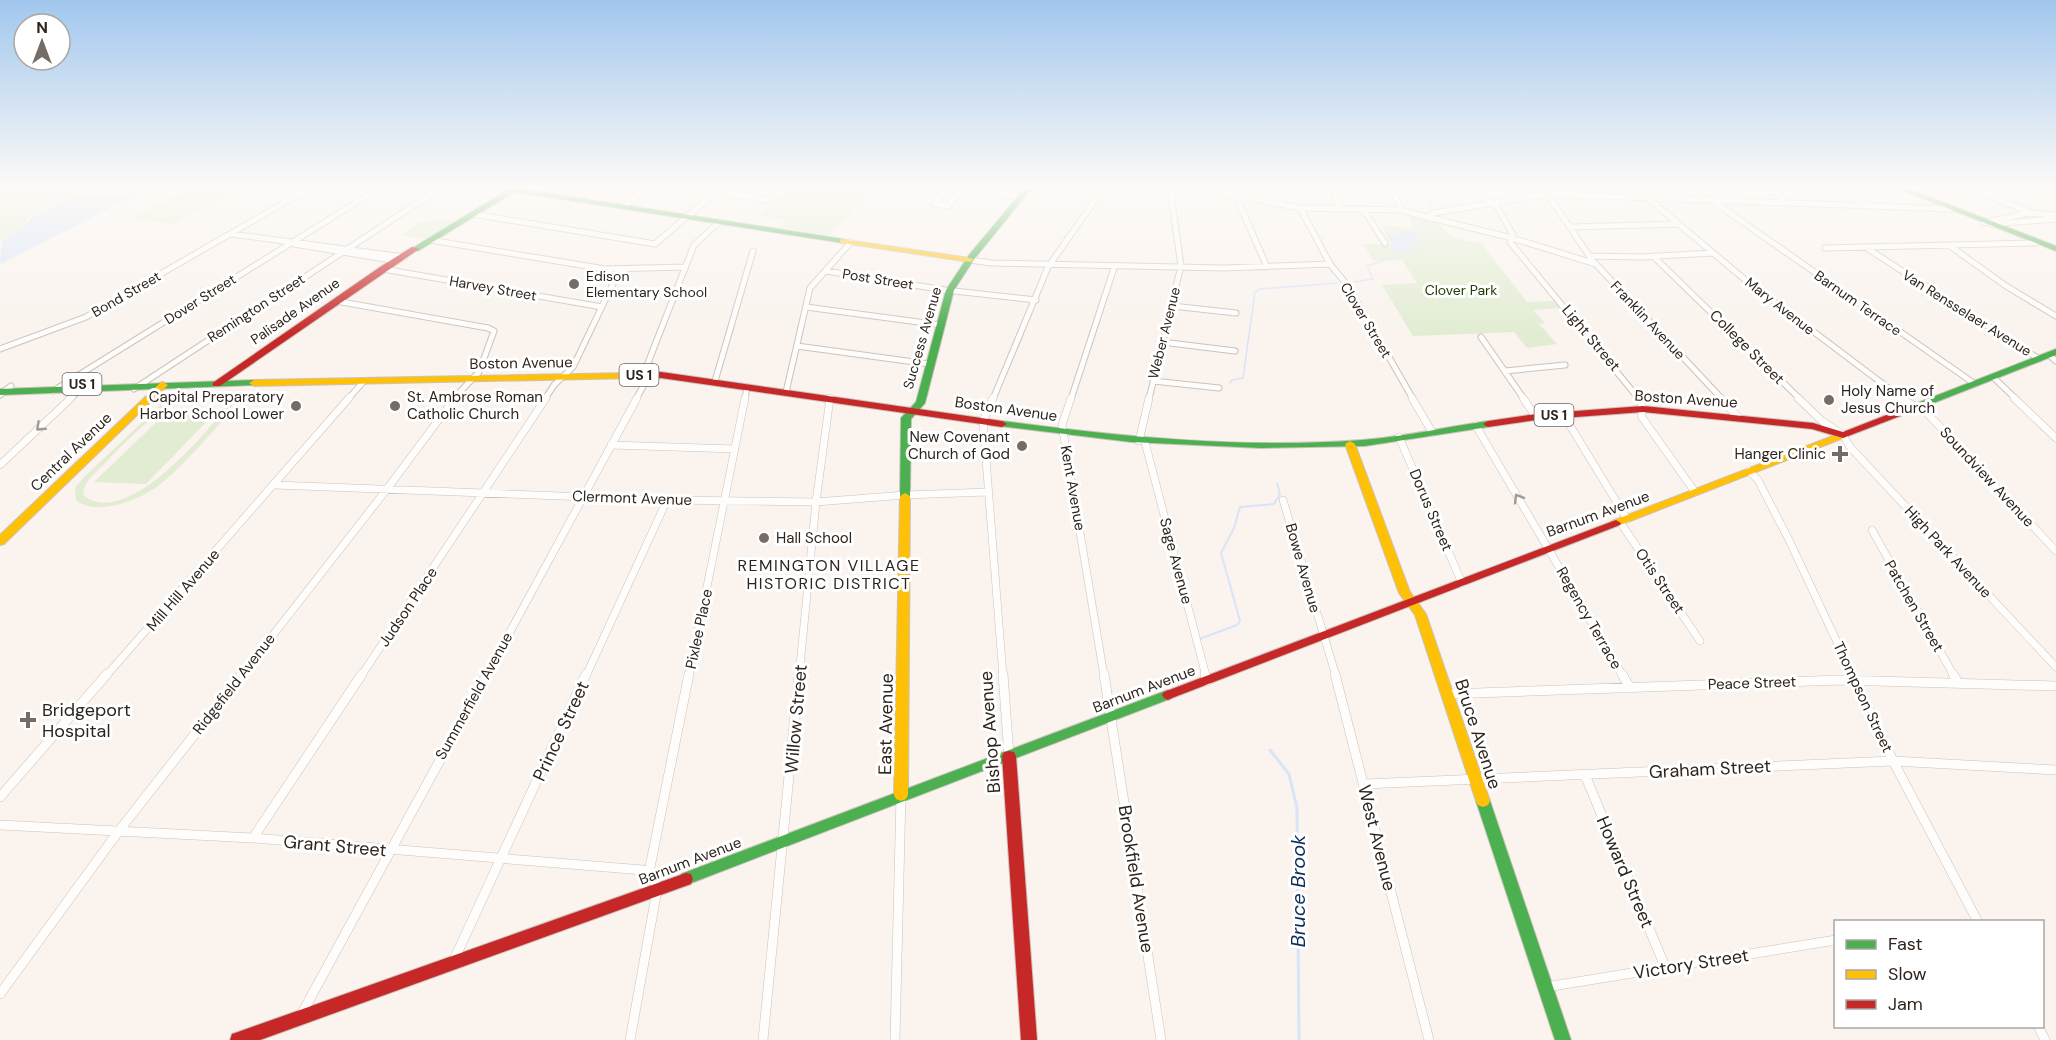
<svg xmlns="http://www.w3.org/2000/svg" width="2056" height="1040" viewBox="0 0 2056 1040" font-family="'DM Sans',sans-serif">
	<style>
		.green { fill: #e1ecd2; fill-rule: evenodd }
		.water { fill: #d8e4f8 }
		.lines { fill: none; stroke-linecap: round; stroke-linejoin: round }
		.stream-far2 { stroke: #d8e4f8; stroke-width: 1.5 }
		.stream-far1 { stroke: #d8e4f8; stroke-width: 2 }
		.stream { stroke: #d8e4f8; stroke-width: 3 }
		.street-far2-casing { stroke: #cbc3bc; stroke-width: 7 }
		.street-far1-casing { stroke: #cbc3bc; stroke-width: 8 }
		.street-casing { stroke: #cbc3bc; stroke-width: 10 }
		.fast-casing { stroke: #cbc3bc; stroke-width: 2 }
		.slow-casing { stroke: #cbc3bc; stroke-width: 2 }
		.jam-casing { stroke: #cbc3bc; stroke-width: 2 }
		.street-far2 { stroke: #fefdfc; stroke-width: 5 }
		.street-far1 { stroke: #fefdfc; stroke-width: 7 }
		.street { stroke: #fefdfc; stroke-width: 9 }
		.fast { fill: #4caf50; fill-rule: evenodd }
		.slow { fill: #ffc107; fill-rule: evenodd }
		.jam { fill: #c62828; fill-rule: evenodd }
		.oneway { stroke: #a09b97 }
		.poi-dot { fill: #756c66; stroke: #fff; stroke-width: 2 }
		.labels { text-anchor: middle; stroke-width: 6; stroke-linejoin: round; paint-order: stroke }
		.far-poi-label { font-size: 14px; fill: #2e241c; stroke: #fff; text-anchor: start }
		.far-street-label { font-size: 14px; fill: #2e241c; stroke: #fff }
		.far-park-label { font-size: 14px; fill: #203d00; stroke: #fff }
		.shield { fill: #fff; stroke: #6d6660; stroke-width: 1.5 }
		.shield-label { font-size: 14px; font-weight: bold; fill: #2e241c }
		.street-label { font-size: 15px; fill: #2e241c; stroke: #fff }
		.poi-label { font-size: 15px; fill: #2e241c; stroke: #fff; text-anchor: start }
		.neighbourhood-label { font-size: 16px; letter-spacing: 1.5px; fill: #2e241c; stroke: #fff }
		.near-poi-label { font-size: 18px; fill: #2e241c; stroke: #fff; text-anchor: start }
		.near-street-label { font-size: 18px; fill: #2e241c; stroke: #fff }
		.near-water-label { font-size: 20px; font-style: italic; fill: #0e2d5b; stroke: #fff }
	</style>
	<rect width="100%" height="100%" fill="#faf3ee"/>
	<path class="green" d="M0 189H88L65 197 26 219 25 223 0 241Z
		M189 189H236L173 224 134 218Z
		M787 189H873L828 235 779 227 785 220 761 215Z
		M1408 215 1439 224 1453 238 1481 243 1527 302 1555 301 1561 308 1533 310 1545 323 1539 324 1557 344 1527 348 1514 332 1413 336 1382 285 1417 283 1402 260 1374 261 1363 244H1391L1381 225 1414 228Z
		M436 219 455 221 426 239 402 235 420 222H431Z
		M211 394 229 399 232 405 229 413C211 434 180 469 158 486 139 500 97 517 76 500L75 488 82 479 169 397H175L172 402 189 396ZM207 397 222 402 224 407 222 413C198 441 126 527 84 496L83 490 89 479C122 448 158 398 207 397Z
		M167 412 215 413 146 484 94 482Z"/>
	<path class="water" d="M91 189H148L0 264 2 241 28 222 31 218 68 197Z
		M1405 231H1416L1415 246 1406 251H1395L1391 248V235Z"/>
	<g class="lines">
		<path class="stream-far2" d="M1430 189 1431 209
			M1354 282 1373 279 1367 266 1420 249 1425 221
			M1230 383 1232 380 1243 378 1255 292 1260 289 1337 283"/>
		<path class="stream-far1" d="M1199 639 1237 625 1240 621 1221 553 1234 528 1240 507 1274 504 1280 494 1277 483"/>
		<path class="stream" d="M1270 750 1289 774 1297 808 1299 1040"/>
		<g class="street-far2-casing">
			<path id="street-far2" d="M703 189 767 200
				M946 189 934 204 948 206 962 189
				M965 189 1022 197
				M1204 189 1300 208 1401 210 1427 217 1434 213 1547 194 1951 209
				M1269 189 1273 204
				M1333 189 1340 209
				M1392 189 1401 210
				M1482 189 1487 200 1497 207 1513 235 1510 242 1639 399
				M1544 189 1592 260 1722 399
				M1648 189 1661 199
				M1706 189 1724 201
				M1773 189 1787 204
				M1835 189 1872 206
				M1973 189 2029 212
				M2053 189 2056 191
				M1236 196 1267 267
				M1649 199 1749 283 1903 399
				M1714 202 1975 384
				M623 207 645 189
				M1300 208 1330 264 1348 286 1413 399
				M1363 209 1385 243
				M473 214 655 244 719 189
				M1427 217 1512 238 1596 264
				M1983 223 2028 213 2056 215
				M1992 224 2056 219
				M1569 227 1679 224
				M231 234 404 257
				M430 240 605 269 685 267
				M294 244 397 261
				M1950 246 2006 286 2056 316
				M1865 247 2039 359
				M1825 248 2036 243
				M1589 256 1641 257 1713 253
				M1653 256 1800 399
				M970 260 991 263 1223 268 1330 264
				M383 269 602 307
				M826 271 945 290 1036 300
				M336 301 488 328 494 331 479 372 453 399
				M1172 306 1236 313
				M806 307 941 325
				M1481 337 1524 399
				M1162 342 1235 351
				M797 346 929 364
				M0 349 86 317 308 189
				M2049 355 2056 361
				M1505 371 1565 365
				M1993 377 2016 399
				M715 381 753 251
				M1153 381 1219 388
				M134 389 439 189
				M53 391 378 189
				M786 392 810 288 851 242
				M0 395 11 386
				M70 399 86 384
				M348 399 364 381
				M545 399 554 385 573 367 620 269
				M636 399 645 383 646 368 694 245 719 222
				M745 399 747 387
				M993 399 1048 267 1103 189
				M1071 399 1115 265
				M1149 399 1181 266 1170 189"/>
		</g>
		<g class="street-far1-casing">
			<path id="street-far1" d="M993 398 983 421 1003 676
				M1071 398 1062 425 1104 676
				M1412 398 1432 432
				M1523 398 1536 417
				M1639 398 1643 409 1641 416 1695 492
				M1720 398 1738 417
				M1798 398 1822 421 1843 435 1850 447 2056 667
				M1901 398 1927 413 2056 551
				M2014 398 2056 438
				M1563 414 1627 519
				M1476 426 1623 676
				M1399 437 1462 583
				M1139 441 1149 398
				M1145 442 1206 676
				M611 445 735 449
				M0 465 71 398
				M1749 471 1758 480 1789 540 1853 676
				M275 485 667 500 816 502 905 495 988 492
				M1283 500 1336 676
				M1620 522 1700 641
				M1872 530 1954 676
				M106 676 349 398
				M241 676 387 489 455 398
				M361 676 546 398
				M486 676 637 398
				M586 676 667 500
				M689 676 745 398
				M799 676 816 502 830 398"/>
		</g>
		<g class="street-casing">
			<path id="street" d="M1003 674 1009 756
				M1104 674 1161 1040
				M1205 674 1207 681
				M1335 674 1429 1040
				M1622 674 1630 688
				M1852 674 1893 761 1978 922
				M1953 674 1957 681
				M1448 694 1840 680 2056 686
				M1585 775 1666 969
				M1364 784 1893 761 2056 770
				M0 797 107 674
				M0 825 253 838 643 870 652 876 657 890 630 1040
				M253 838 362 674
				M649 872 689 674
				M453 962 586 674
				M1546 987 1836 940
				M0 994 118 832 242 674
				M301 1015 487 674
				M2038 1026 2045 1040
				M763 1040 799 674
				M895 1040 901 795"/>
		</g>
		<g class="fast-casing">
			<path id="fast" d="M509 189H522L843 239 847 241 843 243 514 192 418 251 411 249Z
				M1024 189H1031L975 258 954 290 925 403 911 419 910 496 905 499 901 498 900 496 901 418 916 402 946 290 969 255Z
				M1899 189H1909L2056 246V251Z
				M2056 349V355L1908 413 1905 414 1900 411 1902 409Z
				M254 380 257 381 259 383 257 385 0 395V389Z
				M1002 421C1121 437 1242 449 1362 440 1404 437 1446 427 1488 421L1493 424 1488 427 1365 446 1261 448 1131 442 999 426 997 424Z
				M1168 690 1172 692 1174 695 1172 698 686 885 681 884 679 879 681 874Z
				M1483 795 1488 797 1490 801 1571 1040H1555L1476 801 1478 797Z"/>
		</g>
		<g class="slow-casing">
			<path id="slow" d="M840 239 970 258 974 260 970 262 843 243H840Z
				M632 373 636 376 635 378 254 386 249 383 254 380Z
				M163 382 168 385 166 387 4 544 0 545V535L160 383Z
				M1843 432 1848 435 1846 437 1620 525 1616 526 1611 523 1612 521Z
				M1350 441 1355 444 1410 592 1426 614 1490 801 1488 805 1483 807 1478 805 1476 801 1415 615 1399 593 1345 444Z
				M905 493 910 496 908 795 906 799 901 801 896 799 894 795 900 496Z"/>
		</g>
		<g class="jam-casing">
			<path id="jam" d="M412 247 419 249 220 386H214L212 384 214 382 380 267Z
				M661 372 1002 421 1007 424 1002 427 661 378 632 379 628 376 632 373Z
				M1643 406 1813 423 1843 432 1902 409 1905 408 1910 411 1908 413 1843 438 1812 429 1643 412 1536 420 1488 427 1483 424 1488 421 1536 414Z
				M1616 520 1621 523 1620 525 1172 698 1168 700 1164 698 1162 695 1164 692Z
				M1009 751 1014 752 1016 756 1037 1040H1021L1002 756 1004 752Z
				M686 873 691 874 693 879 691 884 260 1040H230L232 1034 238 1032Z"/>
		</g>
		<use href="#street-far2" class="street-far2"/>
		<use href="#street-far1" class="street-far1"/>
		<use href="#street" class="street"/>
		<use href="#fast" class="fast"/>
		<use href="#slow" class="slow"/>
		<use href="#jam" class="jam"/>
	</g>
	<defs><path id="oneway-chevron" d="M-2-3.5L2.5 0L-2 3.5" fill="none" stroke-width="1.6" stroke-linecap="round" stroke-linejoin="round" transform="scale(1.5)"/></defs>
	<g class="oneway">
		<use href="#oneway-chevron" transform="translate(40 427) rotate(137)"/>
		<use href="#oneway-chevron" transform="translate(1518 498) rotate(-121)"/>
	</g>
	<linearGradient id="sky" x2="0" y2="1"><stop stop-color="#a1c7ee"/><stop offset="0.56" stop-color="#fdfaf7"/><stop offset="1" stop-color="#fdfaf7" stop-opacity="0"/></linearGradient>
	<rect width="2056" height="335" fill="url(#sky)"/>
	<g class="poi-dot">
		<circle cx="574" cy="284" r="6"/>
		<circle cx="1829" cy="400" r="6"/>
		<circle cx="296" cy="406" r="6"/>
		<circle cx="395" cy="406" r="6"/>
		<circle cx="1022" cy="446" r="6"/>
		<path d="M1837 445h6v6h6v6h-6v6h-6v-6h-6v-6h6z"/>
		<circle cx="764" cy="538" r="6"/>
		<path d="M25 711h6v6h6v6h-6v6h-6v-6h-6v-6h6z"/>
	</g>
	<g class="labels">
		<g class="far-poi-label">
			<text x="586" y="281">Edison<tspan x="586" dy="16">Elementary School</tspan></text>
		</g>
		<g class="far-street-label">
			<text transform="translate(878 279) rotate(9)" y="5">Post Street</text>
			<text transform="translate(493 288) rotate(10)" y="5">Harvey Street</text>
			<text transform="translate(126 294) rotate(-30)" y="5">Bond Street</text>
			<text transform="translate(200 299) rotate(-32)" y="5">Dover Street</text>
			<text transform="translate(1858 303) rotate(35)" y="5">Barnum Terrace</text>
			<text transform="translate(1780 306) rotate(38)" y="5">Mary Avenue</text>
			<text transform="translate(256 308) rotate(-33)" y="5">Remington Street</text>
			<text transform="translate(295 311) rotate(-35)" y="5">Palisade Avenue</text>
			<text transform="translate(1967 313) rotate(32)" y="5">Van Rensselaer Avenue</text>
			<text transform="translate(1366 320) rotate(59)" y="5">Clover Street</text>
			<text transform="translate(1648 320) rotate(47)" y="5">Franklin Avenue</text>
			<text transform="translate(1164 333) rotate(-76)" y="5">Weber Avenue</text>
			<text transform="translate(922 338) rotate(-74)" y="5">Success Avenue</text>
		</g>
		<g class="far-park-label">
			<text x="1461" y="295">Clover Park</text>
		</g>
		<g class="shield">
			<rect x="619.5" y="364" width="39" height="22" rx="4.5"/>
			<rect x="62.5" y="373" width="39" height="22" rx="4.5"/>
			<rect x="1534.5" y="404" width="39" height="22" rx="4.5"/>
		</g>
		<g class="shield-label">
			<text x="639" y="380">US 1</text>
			<text x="82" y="389">US 1</text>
			<text x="1554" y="420">US 1</text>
		</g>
		<g class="street-label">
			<text transform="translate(1591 338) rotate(50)" y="5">Light Street</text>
			<text transform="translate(1747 347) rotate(45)" y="5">College Street</text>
			<text transform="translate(521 363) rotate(-1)" y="5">Boston Avenue</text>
			<text transform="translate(1686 399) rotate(4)" y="5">Boston Avenue</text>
			<text transform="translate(1006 409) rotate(8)" y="5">Boston Avenue</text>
			<text transform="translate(71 452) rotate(-44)" y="5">Central Avenue</text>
			<text transform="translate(1987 477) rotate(47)" y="5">Soundview Avenue</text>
			<text transform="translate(1073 488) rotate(80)" y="5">Kent Avenue</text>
			<text transform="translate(632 498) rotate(2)" y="5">Clermont Avenue</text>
			<text transform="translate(1431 510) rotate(67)" y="5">Dorus Street</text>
			<text transform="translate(1598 514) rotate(-20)" y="5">Barnum Avenue</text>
			<text transform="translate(1948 552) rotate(47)" y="5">High Park Avenue</text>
			<text transform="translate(1176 561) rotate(75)" y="5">Sage Avenue</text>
			<text transform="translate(1303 568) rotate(74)" y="5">Bowe Avenue</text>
			<text transform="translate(1660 581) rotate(56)" y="5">Otis Street</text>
			<text transform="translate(183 590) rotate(-49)" y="5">Mill Hill Avenue</text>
			<text transform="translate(1914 606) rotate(60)" y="5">Patchen Street</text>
			<text transform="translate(408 607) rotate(-56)" y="5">Judson Place</text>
			<text transform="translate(1589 618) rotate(60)" y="5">Regency Terrace</text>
			<text transform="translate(699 629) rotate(-78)" y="5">Pixlee Place</text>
			<text transform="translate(1752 683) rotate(-2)" y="5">Peace Street</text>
			<text transform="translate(234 684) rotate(-52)" y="5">Ridgefield Avenue</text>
			<text transform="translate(1144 689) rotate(-21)" y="5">Barnum Avenue</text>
			<text transform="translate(474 696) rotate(-61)" y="5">Summerfield Avenue</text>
			<text transform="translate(1863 697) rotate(65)" y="5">Thompson Street</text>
			<text transform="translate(690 861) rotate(-21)" y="5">Barnum Avenue</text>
		</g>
		<g class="poi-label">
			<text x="1841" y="396">Holy Name of<tspan x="1841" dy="17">Jesus Church</tspan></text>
			<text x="284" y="402" text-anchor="end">Capital Preparatory<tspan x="284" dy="17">Harbor School Lower</tspan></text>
			<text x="407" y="402">St. Ambrose Roman<tspan x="407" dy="17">Catholic Church</tspan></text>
			<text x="1010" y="442" text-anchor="end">New Covenant<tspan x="1010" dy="17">Church of God</tspan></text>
			<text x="1826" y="459" text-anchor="end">Hanger Clinic</text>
			<text x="776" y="543">Hall School</text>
		</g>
		<g class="neighbourhood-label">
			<text x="829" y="571">REMINGTON VILLAGE<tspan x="829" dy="18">HISTORIC DISTRICT</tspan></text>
		</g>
		<g class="near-poi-label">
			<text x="42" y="716">Bridgeport<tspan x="42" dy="21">Hospital</tspan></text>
		</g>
		<g class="near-street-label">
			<text transform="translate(796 719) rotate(-85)" y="6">Willow Street</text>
			<text transform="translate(886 724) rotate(-89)" y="6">East Avenue</text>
			<text transform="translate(561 731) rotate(-65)" y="6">Prince Street</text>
			<text transform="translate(990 732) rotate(-94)" y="6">Bishop Avenue</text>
			<text transform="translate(1478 734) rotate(72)" y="6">Bruce Avenue</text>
			<text transform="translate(1710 769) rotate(-3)" y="6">Graham Street</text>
			<text transform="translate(1377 838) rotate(76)" y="6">West Avenue</text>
			<text transform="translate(335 846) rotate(5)" y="6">Grant Street</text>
			<text transform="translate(1625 872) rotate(67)" y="6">Howard Street</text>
			<text transform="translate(1136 879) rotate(81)" y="6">Brookfield Avenue</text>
			<text transform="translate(1691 964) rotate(-9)" y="6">Victory Street</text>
		</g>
		<g class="near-water-label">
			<text transform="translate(1298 891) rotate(-90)" y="7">Bruce Brook</text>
		</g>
	</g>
	<rect x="1834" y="920" width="210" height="108" fill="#ffffff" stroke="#aba7a4" stroke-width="1.5"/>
	<rect x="1846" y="940" width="30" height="9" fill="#4caf50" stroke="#aba7a4" stroke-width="1.5"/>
	<text x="1888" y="950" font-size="18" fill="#2e241c">Fast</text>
	<rect x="1846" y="970" width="30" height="9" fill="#ffc107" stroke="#aba7a4" stroke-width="1.5"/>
	<text x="1888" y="980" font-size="18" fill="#2e241c">Slow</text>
	<rect x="1846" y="1000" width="30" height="9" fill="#c62828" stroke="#aba7a4" stroke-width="1.5"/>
	<text x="1888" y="1010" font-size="18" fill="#2e241c">Jam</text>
	<g transform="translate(42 42)"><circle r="28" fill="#ffffff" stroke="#aba7a4" stroke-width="1.5"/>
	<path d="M0-4.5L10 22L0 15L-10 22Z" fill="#756c66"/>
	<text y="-9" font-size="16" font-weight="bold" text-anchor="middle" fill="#2e241c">N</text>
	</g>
</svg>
